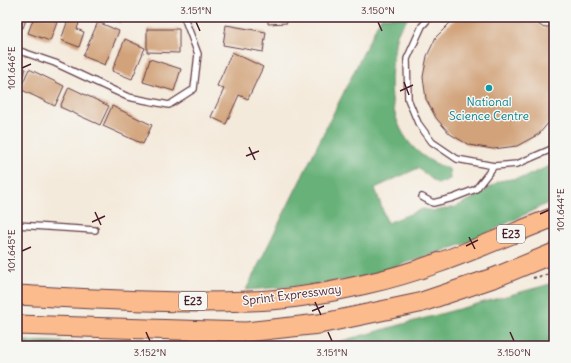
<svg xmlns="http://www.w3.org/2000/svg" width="571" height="363" viewBox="0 0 571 363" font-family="Delius,sans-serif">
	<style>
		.forest { fill: #67b179; stroke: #586852 }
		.building { fill: #d2a37a }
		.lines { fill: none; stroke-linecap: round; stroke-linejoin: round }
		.lane-casing { stroke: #643d45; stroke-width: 8 }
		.highway-casing { stroke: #643d45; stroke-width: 21 }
		.path { stroke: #643d45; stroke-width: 2; stroke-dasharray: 3 3; stroke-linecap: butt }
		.lane { stroke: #fff; stroke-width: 5.5 }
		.highway { stroke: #fbbb8d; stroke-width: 19 }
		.ticks { fill: none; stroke: #4a1f2b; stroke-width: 1.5 }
		.culture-dot { fill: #0f9aa8; stroke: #f6f6f2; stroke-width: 1.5 }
		.labels { text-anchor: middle; stroke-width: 3; stroke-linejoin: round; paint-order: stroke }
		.shield { fill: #f6f6f2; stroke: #7e6067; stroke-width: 1 }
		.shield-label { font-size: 11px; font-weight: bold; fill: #4a1f2b }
		.culture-label { font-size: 12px; fill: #0d838f; stroke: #f6f6f2 }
		.street-label { font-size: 12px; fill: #4a1f2b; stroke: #f6f6f2 }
		.neatline { fill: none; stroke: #4a1f2b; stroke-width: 1.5 }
		.ticks-label { font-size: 10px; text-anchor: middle; fill: #4a1f2b }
	</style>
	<rect width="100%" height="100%" fill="#f6f6f2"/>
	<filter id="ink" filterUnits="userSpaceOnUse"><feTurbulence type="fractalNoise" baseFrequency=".025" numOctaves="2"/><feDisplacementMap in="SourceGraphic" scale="8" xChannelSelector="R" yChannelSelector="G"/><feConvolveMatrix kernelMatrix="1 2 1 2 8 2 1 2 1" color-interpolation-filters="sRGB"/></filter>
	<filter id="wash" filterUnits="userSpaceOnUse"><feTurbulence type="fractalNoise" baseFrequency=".012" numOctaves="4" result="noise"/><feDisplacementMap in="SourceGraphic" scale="16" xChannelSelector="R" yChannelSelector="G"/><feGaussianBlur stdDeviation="0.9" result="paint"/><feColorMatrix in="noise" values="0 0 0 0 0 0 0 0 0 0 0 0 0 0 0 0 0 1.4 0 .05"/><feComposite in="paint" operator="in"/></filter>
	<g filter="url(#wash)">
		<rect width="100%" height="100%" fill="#f4eadb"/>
		<path class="forest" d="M381 17H409C405 22 401 27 398 32 395 38 395 47 394 53 388 86 390 124 415 149 425 159 436 164 449 169L450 179 438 184 418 168 375 188 387 223 423 209 434 211 456 207 481 194 499 181 525 177 554 164V200L467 243 363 277 311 285 246 290Z
			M554 283V338L549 340 552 346H323Z
			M17 341 179 346H17Z"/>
		<g id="blocks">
			<path class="building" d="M17 17H27L23 28 17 26Z
				M34 17H59L50 41 28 33Z
				M69 17H81L77 29 84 32 79 47 61 40Z
				M106 17H122L120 23Z
				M268 17H287V23L268 24Z
				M460 17H528L544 28 554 25V116L539 134 517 146 493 149 469 145 450 134 436 118 426 99 423 77 427 56 436 37 451 22Z
				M98 22 119 31 105 65 83 56Z
				M226 25 266 32 263 52 223 45Z
				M147 29H179V53L147 52Z
				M125 39 145 48 132 79 112 71Z
				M232 52 263 67 248 99 239 95 226 124 211 117 224 89 217 86Z
				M150 59 181 69 174 91 143 82Z
				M17 65 26 69 17 89Z
				M29 69 64 86 55 106 20 89Z
				M69 87 109 106 100 125 60 107Z
				M112 106 152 125 143 144 103 126Z"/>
		</g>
	</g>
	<g filter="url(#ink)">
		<use href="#blocks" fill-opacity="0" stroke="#643d45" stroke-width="1"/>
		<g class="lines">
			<g class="lane-casing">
				<path id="lane" d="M430 17 422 26 407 59 408 99 418 123 432 142 457 159 494 166 517 164 554 148
					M17 50 55 63 128 97 169 105 194 89 198 54 184 17
					M422 197 433 203 453 198 476 189 494 166
					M17 225 95 230"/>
			</g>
			<g class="highway-casing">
				<path id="highway" d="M17 295C94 299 172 304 250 301 288 300 328 293 366 284 431 270 493 241 554 217
					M17 325 246 332 319 324 419 303 496 277 554 253"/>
			</g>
			<path class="path" d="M533 278 554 273"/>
			<use href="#lane" class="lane"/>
			<use href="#highway" class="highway"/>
		</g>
	</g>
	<path class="ticks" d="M196 22 200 31M378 22 382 31M22 68 31 64M404 82 409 95M400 91 413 85M249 147 255 160M246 156 259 151M95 212 101 225M540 214 549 210M92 222 105 216M469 237 475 249M466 246 478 240M22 251 31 247M315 302 321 315M312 311 324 306M146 332 150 341M328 332 332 341M510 332 514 341"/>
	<circle class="culture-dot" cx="489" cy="88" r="4"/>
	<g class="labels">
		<g class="shield">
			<rect x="497" y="225" width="28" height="18" rx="3"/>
			<rect x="179" y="292" width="28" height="18" rx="3"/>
		</g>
		<g class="shield-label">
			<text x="511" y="238">E23</text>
			<text x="193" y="305">E23</text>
		</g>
		<g class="culture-label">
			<text x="489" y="106">National<tspan x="489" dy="14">Science Centre</tspan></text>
		</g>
		<g class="street-label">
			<text transform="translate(292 295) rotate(-7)" y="4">Sprint Expressway</text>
		</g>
	</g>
	<rect width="571" height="363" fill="none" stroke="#f6f6f2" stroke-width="44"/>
	<rect x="22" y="22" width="527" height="319" class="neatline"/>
	<g class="ticks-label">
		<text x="196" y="14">3.151°N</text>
		<text x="378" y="14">3.150°N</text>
		<text transform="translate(11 68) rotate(-90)" y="4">101.646°E</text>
		<text transform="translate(560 210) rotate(-90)" y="4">101.644°E</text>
		<text transform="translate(11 251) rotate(-90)" y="4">101.645°E</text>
		<text x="150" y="356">3.152°N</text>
		<text x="332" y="356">3.151°N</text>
		<text x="514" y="356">3.150°N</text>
	</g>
</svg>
